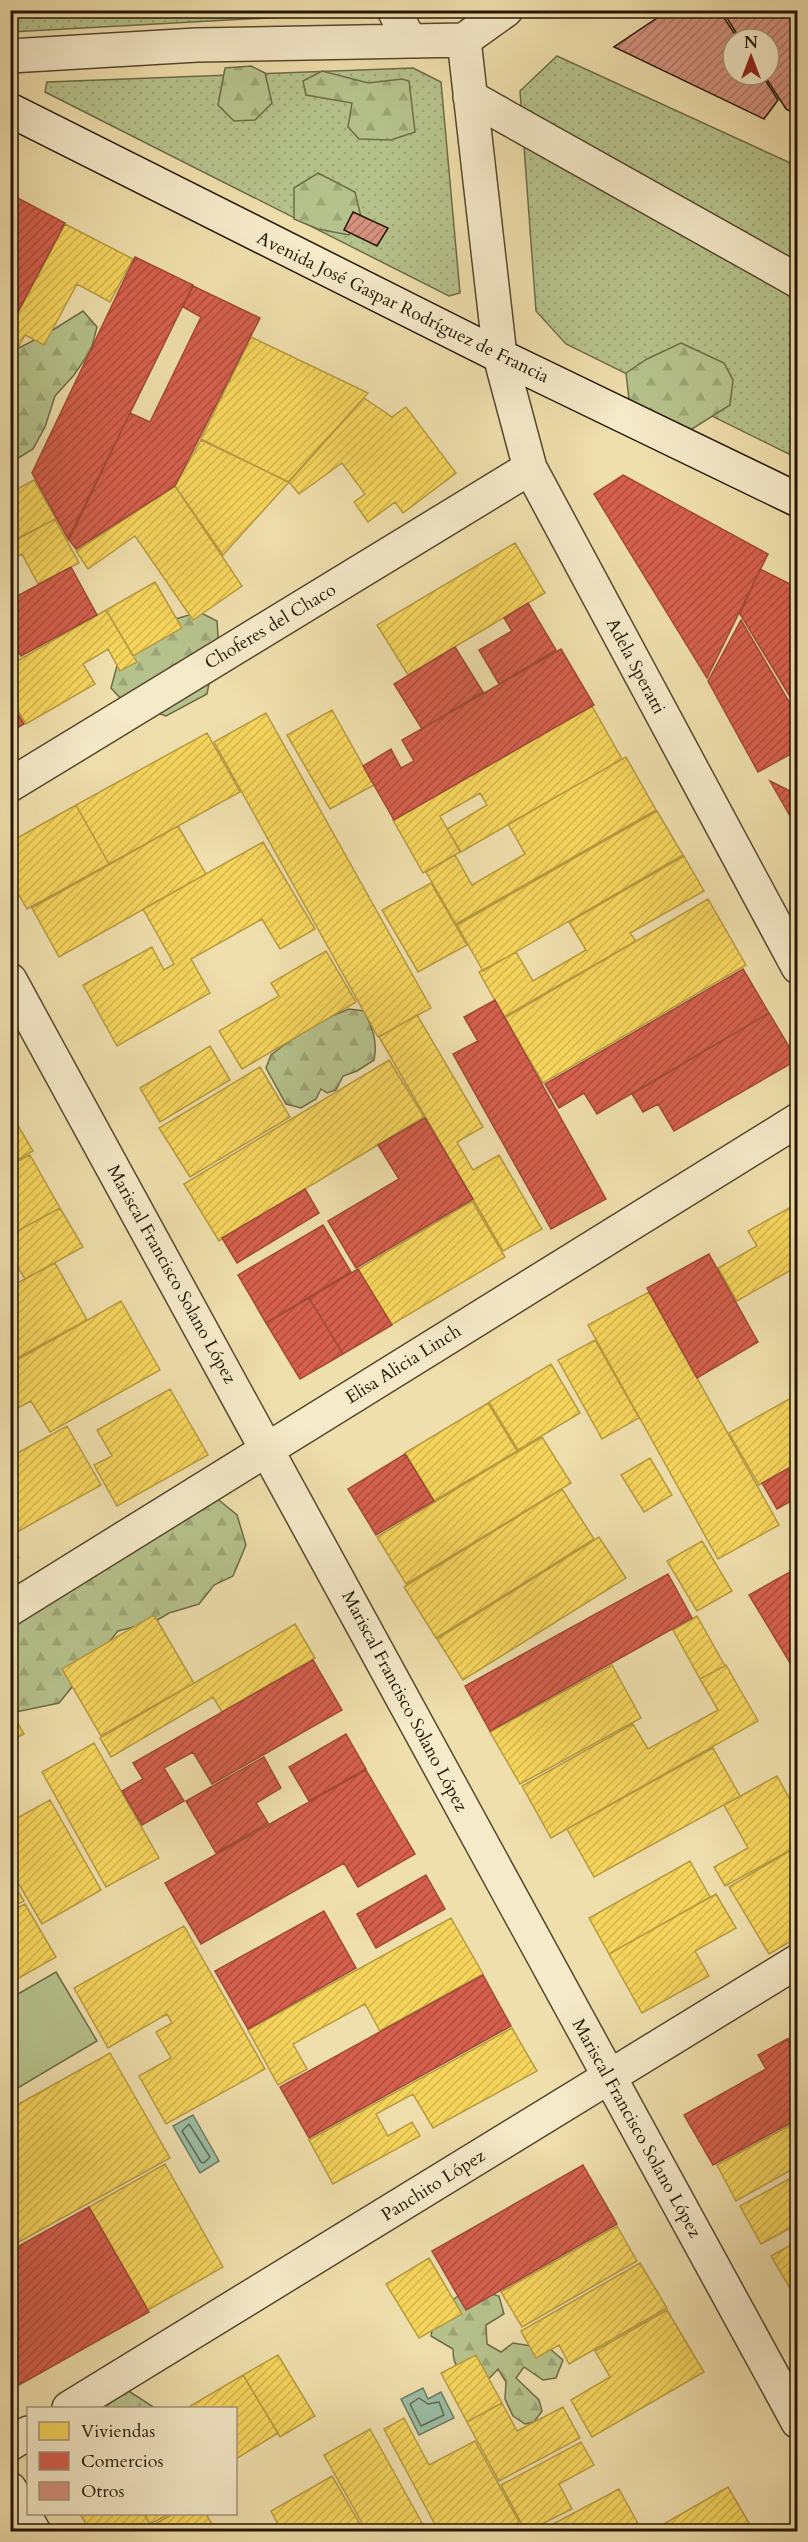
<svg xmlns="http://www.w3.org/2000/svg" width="808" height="2542" viewBox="0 0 808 2542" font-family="Cardo,serif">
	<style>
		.grass { fill: url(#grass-dots); stroke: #6e6c48; stroke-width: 1.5 }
		.forest { fill: url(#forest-firs); stroke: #6e6c48; stroke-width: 1.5 }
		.park { fill: #b6c28c; stroke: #6e6c48; stroke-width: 1.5 }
		.water { fill: #9bbda4; stroke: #6c7a64; stroke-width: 1.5 }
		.homes { fill: url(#homes-hatch); stroke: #b79b41; stroke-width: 1.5 }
		.shops { fill: url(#shops-hatch); stroke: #a14a37; stroke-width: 1.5 }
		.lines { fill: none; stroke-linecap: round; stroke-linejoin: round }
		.shore { stroke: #606954; stroke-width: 1.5 }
		.building { fill: url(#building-hatch); stroke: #251503; stroke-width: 1.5 }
		.street-casing { stroke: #58482d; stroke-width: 36 }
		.secondary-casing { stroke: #251503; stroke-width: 36 }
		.street { stroke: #f5eac9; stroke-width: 33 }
		.secondary { stroke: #f5eac9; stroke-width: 33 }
		.labels { text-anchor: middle; stroke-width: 6; stroke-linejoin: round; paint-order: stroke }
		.street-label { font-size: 18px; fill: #251503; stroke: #f5eac9 }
	</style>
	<defs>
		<pattern id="grass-dots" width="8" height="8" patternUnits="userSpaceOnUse" patternTransform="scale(1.5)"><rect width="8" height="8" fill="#b6c28c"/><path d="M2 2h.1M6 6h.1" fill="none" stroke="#9ca677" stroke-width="1.8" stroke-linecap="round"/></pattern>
		<pattern id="forest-firs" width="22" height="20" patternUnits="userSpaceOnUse" patternTransform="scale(1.5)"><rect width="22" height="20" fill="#b6c28c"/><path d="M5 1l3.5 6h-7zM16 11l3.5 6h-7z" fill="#9ca677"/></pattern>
		<pattern id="homes-hatch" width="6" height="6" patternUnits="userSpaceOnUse" patternTransform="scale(1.5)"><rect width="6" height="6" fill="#f6d55c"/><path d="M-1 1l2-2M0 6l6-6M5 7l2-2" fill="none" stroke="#d3b64e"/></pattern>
		<pattern id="shops-hatch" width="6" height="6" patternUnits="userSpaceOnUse" patternTransform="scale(1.5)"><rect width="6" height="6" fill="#d6604d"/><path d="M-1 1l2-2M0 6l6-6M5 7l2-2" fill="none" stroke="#ad4e3e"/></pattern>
		<pattern id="building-hatch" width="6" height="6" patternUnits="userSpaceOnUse" patternTransform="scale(1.5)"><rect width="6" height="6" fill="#d5927f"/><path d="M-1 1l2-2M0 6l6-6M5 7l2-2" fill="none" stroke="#ad7666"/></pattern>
	</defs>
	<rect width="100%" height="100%" fill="#efdfac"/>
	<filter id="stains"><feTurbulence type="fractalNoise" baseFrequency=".00333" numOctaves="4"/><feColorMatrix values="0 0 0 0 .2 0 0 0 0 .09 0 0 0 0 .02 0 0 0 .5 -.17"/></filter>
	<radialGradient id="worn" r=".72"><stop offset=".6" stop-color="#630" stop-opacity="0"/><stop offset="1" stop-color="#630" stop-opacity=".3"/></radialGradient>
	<path class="grass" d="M11 10H341V11L340 14 11 32Z
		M557 56 797 166V458L566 344 536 311 520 91Z
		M413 68 441 82 460 293 449 296 45 92 47 82Z"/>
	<path class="forest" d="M251 66 265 73 272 103 255 120 234 121 218 105 225 68Z
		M322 71 368 83 402 79 409 81 415 132 391 140 359 139 348 127 352 103 306 95 303 81Z
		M318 173 355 192 361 217 349 235 318 229 294 219V188Z
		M83 311 97 327 91 350 74 375 55 396 45 427 33 449 15 460 11 457 10 416 15 408 11 407V352L48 333Z
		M681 343 724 363 733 380 730 405 689 431 630 408 626 373 647 359Z
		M199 612 217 621 218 636 207 694 166 716 123 701 111 688 126 632 144 622 179 618Z
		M349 1009 364 1011C372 1027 378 1041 374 1060L357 1071 343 1076 336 1090 327 1093 321 1089 316 1099 301 1108 286 1104 266 1068 271 1055 284 1045 320 1021Z
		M214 1496 237 1515 246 1545 233 1576 214 1585 199 1604 169 1613 154 1622 118 1631 59 1703 16 1712 11 1710 10 1622Z
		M469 2288 499 2296 504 2314 486 2325 487 2344 501 2352 513 2343 550 2349 563 2360 556 2378 543 2380 524 2367 516 2378 539 2400 542 2411 534 2422 525 2424 513 2416 505 2399 506 2382 498 2369 483 2385C464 2374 453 2373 453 2349L431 2336 435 2313Z
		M127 2390 155 2408H94L106 2406Z"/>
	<path class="park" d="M56 1972 97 2041 11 2092V1998Z"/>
	<path class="water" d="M193 2115 219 2161 200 2173 173 2126Z
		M423 2388 428 2399 441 2392 454 2418 419 2435 401 2399Z"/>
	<path class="homes" d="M65 224 133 259 110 302 77 284 44 345 25 335 10 362V328Z
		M251 337 368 393 288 482 201 439Z
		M364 398 392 417 406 407 456 473 403 513 395 502 368 522 354 502 365 494 342 463 299 494 289 482Z
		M201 440 289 482 223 555 175 486Z
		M34 480 56 519 10 542V493Z
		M175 486 242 586 193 620 135 536 88 569 76 551Z
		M55 519 79 563 38 584 22 554 10 560V543Z
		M515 543 545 593 408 675 377 625Z
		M155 582 182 628 133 656 106 610Z
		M106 610 137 662 120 671 108 649 83 664 95 684 26 724 10 697V665Z
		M592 706 622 759 461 852 447 829 487 805 480 793 440 816 460 852 423 873 393 820Z
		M332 710 374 785 330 809 287 735Z
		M266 713 431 1008 378 1037 214 742Z
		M207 733 240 792 109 864 76 805Z
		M626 757 656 810 456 924 426 872 455 855 472 885 525 854 508 824Z
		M76 805 109 864 27 909 10 879 12 841Z
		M657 811 683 855 483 971 457 925Z
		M178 826 206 874 59 957 32 908Z
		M263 842 315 929 280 949 262 919 191 959 210 993 117 1046 83 985 152 947 164 970 174 964 143 909Z
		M684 856 704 891 630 933 636 941 504 1017 479 972 516 952 533 981 586 950 569 922Z
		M431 883 467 945 418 972 382 910Z
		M708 899 746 965 543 1083 505 1018Z
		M326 951 356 1002 242 1069 219 1031 279 996 271 983Z
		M417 1015 483 1127 457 1142 473 1170 499 1155 542 1229 503 1251 379 1037Z
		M210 1046 230 1080 160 1122 140 1088Z
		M389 1060 424 1117 219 1241 184 1184Z
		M260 1067 290 1117 190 1177 159 1128Z
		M10 1112 33 1151 10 1164Z
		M30 1155 60 1208 10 1235V1165Z
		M472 1201 505 1257 391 1325 358 1269Z
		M793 1206 798 1214V1266L737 1301 718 1268 757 1246 748 1231Z
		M60 1208 83 1247 25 1279 17 1266 10 1269V1235Z
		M55 1263 87 1320 10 1362V1287Z
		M649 1292 779 1525 718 1559 588 1325Z
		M121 1301 160 1370 50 1432 31 1401 10 1412V1364Z
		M595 1340 639 1418 602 1439 558 1360Z
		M551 1364 580 1413 518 1450 489 1402Z
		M170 1389 208 1455 117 1506 94 1465 112 1456 97 1430Z
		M798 1394V1463L759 1485 729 1433Z
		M488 1403 517 1451 434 1501 405 1453Z
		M67 1426 101 1485 10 1536V1457Z
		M542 1437 571 1483 406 1584 377 1537Z
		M650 1458 672 1495 644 1512 621 1475Z
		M562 1489 594 1539 436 1638 404 1587Z
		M599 1537 626 1578 463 1680 437 1639Z
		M702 1541 732 1591 697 1611 667 1561Z
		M10 1543 19 1558 10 1563Z
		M154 1615 194 1683 101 1736 62 1669Z
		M697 1616 725 1666 700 1679 673 1630Z
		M295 1624 315 1658 222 1712 213 1697 111 1757 100 1738Z
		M612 1665 641 1718 520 1784 490 1732Z
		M726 1665 758 1721 551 1838 522 1786 633 1724 648 1749 718 1710 700 1679Z
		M10 1710 24 1734 10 1741Z
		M94 1743 159 1858 106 1887 42 1772Z
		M713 1748 740 1796 594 1877 567 1829Z
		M777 1776 798 1814V1846L725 1886 714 1867 748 1848 724 1805Z
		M50 1800 101 1890 42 1924 10 1869V1822Z
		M798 1846V1937L769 1954 729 1887Z
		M690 1861 710 1897 609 1954 589 1918Z
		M10 1878 24 1901 10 1908Z
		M716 1894 736 1928 695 1951 709 1976 642 2013 609 1954Z
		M25 1904 56 1957 10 1983V1912Z
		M451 1918 483 1974 380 2031 365 2004 293 2044 307 2069 278 2085 248 2030Z
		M184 1926 265 2069 166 2124 139 2076 171 2058 156 2032 172 2023 167 2014 108 2048 74 1988Z
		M512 2028 537 2071 433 2128 413 2094 376 2114 388 2136 412 2122 420 2136 333 2184 309 2140Z
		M110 2053 170 2158 10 2247V2109Z
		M798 2121V2166L736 2201 717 2165Z
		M165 2164 223 2267 148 2310 89 2207Z
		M798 2174V2224L761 2244 740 2206Z
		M617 2226 637 2261 522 2327 501 2292Z
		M798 2241V2302L771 2256Z
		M429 2258 462 2314 419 2338 386 2284Z
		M640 2263 667 2308 569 2364 559 2345 536 2358 521 2331Z
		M667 2310 704 2372 592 2437 571 2400 610 2377 595 2351Z
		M278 2355 315 2416 280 2437 243 2375Z
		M476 2355 502 2403 467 2422 441 2373Z
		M243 2375 278 2433 236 2459V2408H187Z
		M502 2403 517 2431 563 2407 580 2438 499 2481 467 2422Z
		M404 2418 429 2465 475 2441 519 2522 502 2532H439L384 2429Z
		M370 2429 427 2532H367L324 2455Z
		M581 2442 594 2465 559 2484 572 2509 526 2532 501 2485Z
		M332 2476 360 2524 348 2532H282L271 2511Z
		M728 2487 749 2523 734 2532H650Z
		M619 2489 642 2531 538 2532Z
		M80 2514H144L150 2524 138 2532H91Z
		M144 2514H169L150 2524Z
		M173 2514H206L216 2531 140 2532Z
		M362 2524 366 2532H349Z
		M521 2524 524 2532H507Z"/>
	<path class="shops" d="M10 194 65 223 10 327Z
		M135 257 193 285 68 539 32 473Z
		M193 286 260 318 175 486 76 549 69 540 130 413 150 422 201 317 183 307Z
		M623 475 768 554 707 678 594 494Z
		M71 567 97 615 21 656 16 647 10 650V600Z
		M760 569 798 588V710L740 614Z
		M528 603 556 650 499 684 479 650 512 631 504 618Z
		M741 620 798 717V750L758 772 708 681Z
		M455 647 483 692 422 729 394 684Z
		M561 649 594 705 394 820 363 766 391 749 401 768 414 761 402 740Z
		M10 701 24 724 10 732Z
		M770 781 798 795V830Z
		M743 969 769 1013 597 1114 584 1093 559 1108 545 1084Z
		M495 1000 606 1199 551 1229 453 1054 478 1041 464 1017Z
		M769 1013 797 1060 674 1131 658 1104 643 1112 632 1094Z
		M425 1118 473 1199 356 1268 328 1221 399 1179 378 1145Z
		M305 1189 319 1213 237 1263 222 1238Z
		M323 1225 351 1272 266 1323 238 1275Z
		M709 1254 758 1342 697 1378 647 1288Z
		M358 1269 392 1325 343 1354 309 1298Z
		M309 1298 343 1354 300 1379 266 1323Z
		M405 1454 434 1501 376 1535 348 1489Z
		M798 1463V1497L777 1509 762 1483Z
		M797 1568 798 1570V1676L749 1595Z
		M668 1574 692 1618 490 1731 465 1686Z
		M313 1660 342 1710 212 1784 193 1752 164 1768 184 1801 142 1825 122 1791 143 1779 133 1763Z
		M346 1734 366 1769 309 1801 289 1767Z
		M264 1757 281 1788 256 1803 268 1823 216 1853 186 1801Z
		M366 1770 415 1854 358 1887 344 1863 201 1944 165 1883Z
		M426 1875 445 1909 376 1948 357 1914Z
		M324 1911 356 1968 248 2029 215 1971Z
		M483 1975 511 2026 309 2138 280 2087Z
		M798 2033V2055L788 2039Z
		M787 2039 798 2056V2119L713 2165 684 2115 766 2069 758 2055Z
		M583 2165 617 2224 466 2310 432 2251Z
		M89 2207 149 2312 19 2385 10 2369V2251Z"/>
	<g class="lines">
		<path class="shore" d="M189 2124 210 2157 204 2163 201 2162 182 2131Z
			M419 2398 428 2404 439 2402 444 2415 421 2426 410 2404Z"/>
	</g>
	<path class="building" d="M669 10H719L738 39H733V75H762L778 100 764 119 614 47Z
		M722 10H798V116L786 109 764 75H769V39H740Z
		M353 212 388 228 377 246 344 230Z"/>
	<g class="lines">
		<g class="street-casing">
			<path id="street" d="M394 10 409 40
				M464 40 506 10
				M10 56 197 45 464 40 500 356 530 468 798 967
				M470 97 798 281
				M10 785 530 468
				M10 980 798 2422
				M10 1609 798 1120
				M69 2408 798 1961
				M10 2444 28 2433
				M10 2489 34 2532"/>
		</g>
		<g class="secondary-casing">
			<path id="secondary" d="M10 110 500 356 798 500"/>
		</g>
		<use href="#street" class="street"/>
		<use href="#secondary" class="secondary"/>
	</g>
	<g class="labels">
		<g class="street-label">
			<text transform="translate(403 307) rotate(26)" y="6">Avenida José Gaspar Rodríguez de Francia</text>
			<text transform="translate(270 626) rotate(-31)" y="6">Choferes del Chaco</text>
			<text transform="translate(636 666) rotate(62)" y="6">Adela Speratti</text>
			<text transform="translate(172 1274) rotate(61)" y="6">Mariscal Francisco Solano López</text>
			<text transform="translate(403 1364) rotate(-32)" y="6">Elisa Alicia Linch</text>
			<text transform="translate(405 1701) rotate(62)" y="6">Mariscal Francisco Solano López</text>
			<text transform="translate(637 2128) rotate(61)" y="6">Mariscal Francisco Solano López</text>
			<text transform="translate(433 2185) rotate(-32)" y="6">Panchito López</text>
		</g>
	</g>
	<rect width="808" height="2542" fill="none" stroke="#efdfac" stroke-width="36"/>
	<rect x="12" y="12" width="784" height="2518" fill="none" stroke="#251503" stroke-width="3"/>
	<rect x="18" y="18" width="772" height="2506" fill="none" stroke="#251503" stroke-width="1.5"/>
	<rect x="27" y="2407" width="210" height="108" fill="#f5eac9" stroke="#a2957a" stroke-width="1.5"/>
	<rect x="39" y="2422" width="30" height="18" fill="#f6d55c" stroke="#a2957a" stroke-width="1.5"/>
	<text x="81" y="2437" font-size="18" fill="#251503">Viviendas</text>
	<rect x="39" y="2452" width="30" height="18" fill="#d6604d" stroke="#a2957a" stroke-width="1.5"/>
	<text x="81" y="2467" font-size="18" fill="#251503">Comercios</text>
	<rect x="39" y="2482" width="30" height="18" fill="#d5927f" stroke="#a2957a" stroke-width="1.5"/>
	<text x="81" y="2497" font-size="18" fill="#251503">Otros</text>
	<g transform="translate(751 57)"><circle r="28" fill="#f5eac9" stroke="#a2957a" stroke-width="1.5"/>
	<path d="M0-4.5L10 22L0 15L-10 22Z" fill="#8f2418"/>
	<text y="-9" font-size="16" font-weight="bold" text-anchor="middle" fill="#251503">N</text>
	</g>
	<rect width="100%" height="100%" filter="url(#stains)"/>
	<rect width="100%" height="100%" fill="url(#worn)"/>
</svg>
